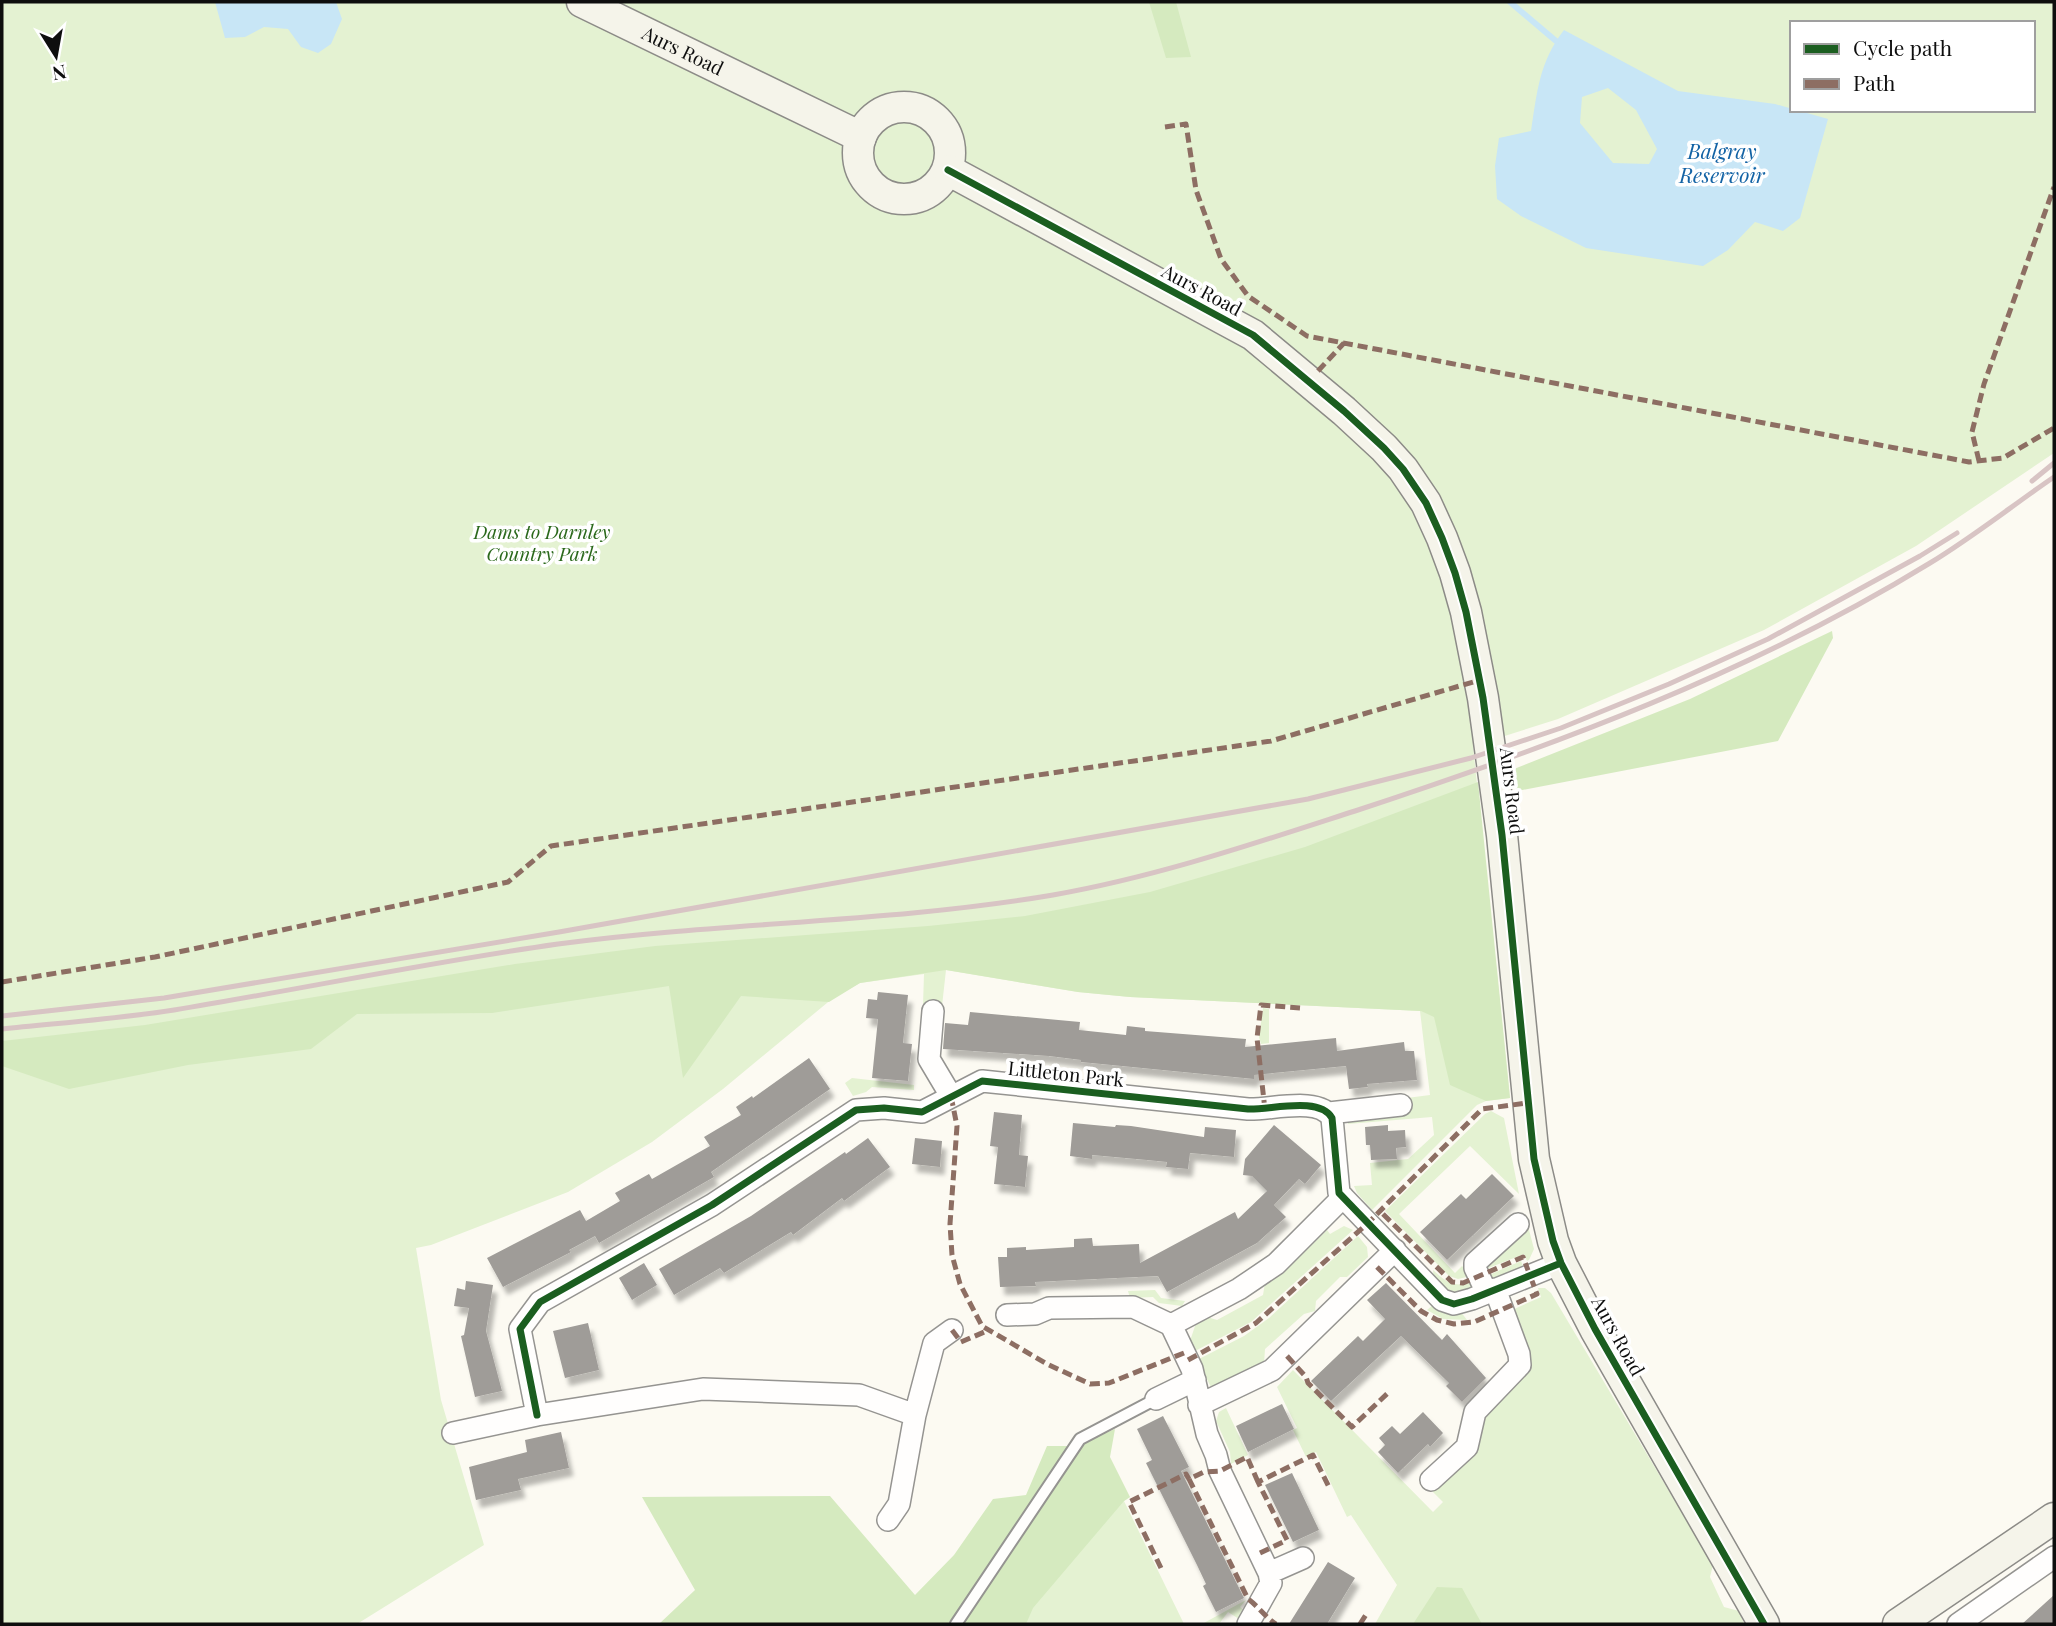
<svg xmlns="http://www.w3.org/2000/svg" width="2056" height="1626" viewBox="0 0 2056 1626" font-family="'Playfair Display',serif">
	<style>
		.green { fill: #e4f2d2; fill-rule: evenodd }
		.forest { fill: #d5eabf }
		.water { fill: #c8e6f6; fill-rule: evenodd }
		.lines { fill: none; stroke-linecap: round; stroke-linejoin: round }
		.stream { stroke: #c8e6f6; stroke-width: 6 }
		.building { fill: #9f9c98; filter: url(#shadow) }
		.lane-casing { stroke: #959491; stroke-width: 14 }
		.street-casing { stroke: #959491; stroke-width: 24 }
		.secondary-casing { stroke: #8c8b87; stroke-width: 33 }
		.lane { stroke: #fffefd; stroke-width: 10 }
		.street { stroke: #fffefd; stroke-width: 21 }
		.secondary { stroke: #f5f4ea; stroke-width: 30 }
		.rail { stroke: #d8c4c4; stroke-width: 5 }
		.quiet { stroke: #8d6e63; stroke-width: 5; stroke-dasharray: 10 5; stroke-linecap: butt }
		.cycleway-casing { stroke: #fff; stroke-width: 11 }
		.cycleway { stroke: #1b5e20; stroke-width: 7 }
		.labels { text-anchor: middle; stroke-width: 7; stroke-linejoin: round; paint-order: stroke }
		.street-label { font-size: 19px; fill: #0e0e0e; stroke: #fff }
		.park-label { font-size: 19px; font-style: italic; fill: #2b691c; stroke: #fff }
		.water-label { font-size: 21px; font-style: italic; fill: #1363a5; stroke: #fff }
	</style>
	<defs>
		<filter id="shadow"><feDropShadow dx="4.5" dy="8" stdDeviation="2" flood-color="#0004"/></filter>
	</defs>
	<rect width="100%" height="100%" fill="#fcfaf2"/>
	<path class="green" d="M2 2H2054V453L1916 546 1764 630 1558 719 1473 746 1510 1098 1486 1101 1477 1105 1372 1210 1357 1193 1354 1186 1372 1185 1370 1163 1408 1159 1434 1135 1432 1117 1348 1124V1118L1408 1113 1407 1098 1430 1095 1420 1011 1130 997 1078 992 946 970 942 1006 923 1005 924 974 860 983 833 998 723 1089 652 1142 568 1192 431 1245 416 1248 441 1400 484 1545 357 1624H2ZM1792 23H2033V110H1792Z
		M1263 1008 1269 1009V1043L1261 1044 1259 1037Z
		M852 1078 914 1085V1090L872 1087 866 1092 853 1096 845 1083Z
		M1491 1111 1504 1118 1519 1194 1470 1146 1399 1214 1455 1273 1462 1266 1471 1276 1458 1279 1449 1276 1385 1211 1485 1114Z
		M1344 1226 1353 1230 1251 1322 1193 1352 1189 1344 1197 1320 1204 1316 1217 1320 1263 1295 1265 1283 1286 1270 1327 1230 1330 1234Z
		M1528 1226 1534 1249 1529 1260 1527 1261 1524 1254 1486 1269V1265Z
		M1358 1236 1367 1247 1368 1257 1347 1277H1340L1316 1301 1315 1311 1304 1314 1265 1349 1264 1364 1212 1389 1197 1360 1244 1336 1269 1318Z
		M1521 1261 1524 1269 1498 1280 1489 1275Z
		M1433 1270C1447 1283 1455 1288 1473 1282V1291C1457 1297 1446 1293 1434 1282Z
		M1538 1288H1545L1551 1293 1713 1565 1710 1577 1724 1607 1739 1611 1744 1624H1375L1397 1585 1351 1515 1347 1517 1316 1452 1306 1457 1293 1430 1297 1428 1277 1387 1293 1370 1433 1512 1443 1502 1432 1491 1476 1449 1485 1414 1524 1376 1530 1365 1512 1310 1541 1297Z
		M1155 1290 1161 1298 1185 1301 1182 1306 1159 1303 1153 1297 1130 1298 1128 1291Z
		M1433 1305 1461 1312 1467 1320 1443 1319 1427 1310Z
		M1226 1408 1248 1455 1231 1464 1230 1452 1216 1421 1219 1412Z
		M1078 1487 1130 1497 1124 1501 1184 1624H968Z
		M1246 1600 1240 1607 1245 1611 1239 1619 1228 1612 1219 1624H1202Z"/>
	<path class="forest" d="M1149 2H1176L1191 57 1166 58Z
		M1832 631 1833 638 1778 741 1517 791 1514 769 1690 699Z
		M1478 782 1510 1098 1486 1101 1450 1085 1434 1017 1421 1011 1130 997 1078 992 946 970 860 983 829 1002 741 996 683 1078 669 986 492 1013 357 1014 311 1049 188 1065 69 1089 2 1066V1041L145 1025 515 964 655 946 928 926 1025 916 1150 892 1305 847Z
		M1115 1429 1110 1457 1130 1497 1124 1501 1033 1608 1026 1624H659L695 1590 642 1497 830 1496 915 1595 954 1555 993 1499 1026 1495 1047 1446H1075Z
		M1437 1587 1462 1588 1482 1624H1413Z"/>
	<path class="water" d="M215 2H336L342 19 331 44 318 53 301 47 288 29 264 27 245 37 225 38Z
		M1564 30 1678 91 1775 104 1828 119 1800 218 1783 231 1755 222 1728 250 1703 266 1586 248 1521 216 1497 199 1495 166 1499 138 1531 131C1537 93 1539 62 1564 30ZM1608 88 1636 110 1657 149 1649 164 1613 163 1580 123 1582 97Z"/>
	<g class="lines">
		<path class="stream" d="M1510 2 1556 41"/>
	</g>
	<path class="building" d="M878 992 908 995 903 1043 912 1044 908 1081 872 1078 878 1019 866 1018 868 999 877 1000Z
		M970 1012 1080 1022 1079 1030 1126 1035 1127 1026 1145 1028V1031L1246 1039 1245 1047 1336 1038 1337 1051 1404 1042 1405 1051H1414L1417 1080 1367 1084 1368 1087 1349 1089 1346 1066 1254 1075V1079L1081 1062V1060L1049 1056 943 1049 945 1023 968 1025Z
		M809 1058 830 1089 711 1172 714 1177 599 1243 595 1236 569 1250 571 1252 503 1287 487 1258 580 1210 586 1221 620 1201 615 1193 649 1174 652 1179 710 1146 704 1137 741 1115 736 1107 752 1096 753 1098Z
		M994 1112 1022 1115 1019 1155 1028 1156 1025 1187 994 1184 998 1147 990 1146Z
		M1073 1123 1115 1127 1116 1125 1131 1126 1204 1137 1205 1127 1236 1130 1234 1157 1190 1153 1188 1169 1166 1167 1167 1162 1147 1160 1092 1155V1159L1070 1156Z
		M1274 1125 1321 1165 1305 1184 1299 1179 1274 1205 1286 1217 1257 1243 1167 1292 1158 1276 1035 1282 1036 1286 1000 1287 998 1257H1007V1248L1026 1247V1250L1074 1247V1239L1092 1238 1093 1246 1139 1244 1140 1263 1235 1212 1238 1219 1267 1191 1252 1176 1243 1175 1245 1159Z
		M1388 1125V1131L1405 1130 1406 1147 1396 1148 1397 1159 1371 1160 1370 1145H1366L1365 1127Z
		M868 1138 890 1167 844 1201 842 1198 793 1235 791 1232 724 1273 720 1268 674 1295 659 1269 751 1216 845 1152 846 1154Z
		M915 1138 942 1141 940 1167 912 1164Z
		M1492 1174 1514 1196 1447 1260 1420 1232 1461 1194 1466 1199Z
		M644 1263 657 1285 632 1300 619 1278Z
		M466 1281 493 1285 486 1331 502 1391 475 1397 461 1336 464 1335 469 1308 454 1306 457 1288 465 1290Z
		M1386 1283 1442 1340 1447 1334 1486 1378 1462 1402 1446 1386 1449 1383 1401 1336 1331 1401 1311 1381 1358 1336 1363 1341 1385 1319 1367 1300Z
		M588 1323 599 1370 565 1378 553 1331Z
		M1282 1404 1294 1429 1248 1452 1236 1426Z
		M1423 1412 1443 1433 1430 1447 1428 1444 1398 1473 1378 1452 1385 1445 1379 1438 1392 1426 1400 1434Z
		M1163 1416 1189 1467 1181 1471 1244 1598 1216 1612 1203 1586 1206 1584 1197 1565 1146 1463 1152 1460 1137 1429Z
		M561 1432 569 1468 518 1479 521 1490 476 1500 469 1467 527 1452 525 1440Z
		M1292 1473 1319 1530 1293 1542 1265 1485Z
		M1328 1562 1355 1578 1327 1624H1289Z
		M2054 1595V1624H2022Z"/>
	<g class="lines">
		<g class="lane-casing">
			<path id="lane" d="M956 1624 1080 1439 1156 1399"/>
		</g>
		<g class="street-casing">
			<path id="street" d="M933 1011 929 1059 951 1096
				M1329 1113 1401 1105
				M1487 1293 1475 1268V1263L1518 1224
				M1007 1315 1035 1314 1049 1308 1133 1307 1171 1325 1192 1369 1207 1434 1216 1455 1220 1471 1269 1573 1271 1583 1248 1624
				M1171 1325 1239 1289 1276 1264 1343 1197
				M1156 1399 1195 1380
				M1199 1405 1272 1370 1395 1250
				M537 1415 520 1329 540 1302 712 1205 856 1110 884 1108 922 1112 982 1081 1248 1109C1271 1110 1319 1096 1332 1118L1339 1193 1442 1300 1454 1304 1472 1299 1561 1263
				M453 1433 537 1415 703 1389 859 1395 915 1415
				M1431 1480 1467 1447 1475 1412 1520 1365 1519 1354 1495 1289
				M888 1520 899 1504 915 1415 934 1343 952 1330
				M1269 1573 1303 1558
				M1958 1624 2054 1557"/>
		</g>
		<g class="secondary-casing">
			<g id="secondary">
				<path id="s1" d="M582 2 861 137"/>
				<circle cx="904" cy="153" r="46"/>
				<path d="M948 170 1253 335 1344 411 1384 448 1403 469 1426 503 1442 538 1455 573 1466 612 1483 698 1502 835 1534 1159 1553 1241 1561 1263 1595 1329 1764 1624"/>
				<path d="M1898 1624 2054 1518"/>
			</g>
		</g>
		<use href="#lane" class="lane"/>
		<use href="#street" class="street"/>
		<use href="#secondary" class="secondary"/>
		<path class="rail" d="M2032 481 2054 463
			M2 1016 164 998 559 932 1308 799 1471 758 1561 728 1669 684 1768 639 1920 556 1957 533
			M2 1029C59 1023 117 1019 174 1010 302 989 430 962 558 944 722 922 889 923 1053 895 1156 877 1256 843 1355 811 1553 746 1751 673 1930 563 1973 537 2013 505 2054 477"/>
		<path class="quiet" d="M1165 127 1186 124 1196 190 1221 259 1248 296 1307 336 1969 462 2003 458 2054 428
			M1318 371 1344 343
			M1979 461 1972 432 1984 384 2054 187
			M2 982 155 957 508 882 551 846 1271 741 1480 680
			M951 1096 957 1126 950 1224 952 1255 960 1284 982 1326 1047 1364 1090 1384 1109 1383 1184 1353
			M1265 1110 1257 1038 1261 1005 1300 1008
			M1377 1267 1421 1311 1437 1320 1454 1324 1474 1322 1537 1294 1523 1257 1463 1283 1452 1282 1380 1211
			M952 1330 961 1342 989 1330
			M1287 1356 1306 1377 1308 1383 1352 1427 1389 1392
			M1188 1360 1256 1323 1368 1223 1482 1109 1527 1103
			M1258 1482 1247 1457 1220 1471 1204 1472 1189 1479 1248 1599C1259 1607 1265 1617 1276 1624
			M1260 1553 1287 1540 1258 1482 1313 1455 1329 1487
			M1161 1568 1129 1502 1186 1474 1189 1479
			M1360 1624 1367 1613"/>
		<g class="cycleway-casing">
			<path id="cycleway" d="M948 170 1253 335 1344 411 1384 448 1403 469 1426 503 1442 538 1455 573 1466 612 1483 698 1502 835 1534 1159 1553 1241 1561 1263 1595 1329 1764 1624
				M537 1415 520 1329 540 1302 712 1205 856 1110 884 1108 922 1112 982 1081 1248 1109C1271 1110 1319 1096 1332 1118L1339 1193 1442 1300 1454 1304 1472 1299 1561 1263"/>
		</g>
		<use href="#cycleway" class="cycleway"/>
	</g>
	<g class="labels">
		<g class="street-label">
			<text dy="7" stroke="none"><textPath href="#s1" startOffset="112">Aurs Road</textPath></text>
			<text transform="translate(1202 290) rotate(28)" y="7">Aurs Road</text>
			<text transform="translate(1512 791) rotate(83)" y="7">Aurs Road</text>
			<text transform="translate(1066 1074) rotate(6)" y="7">Littleton Park</text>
			<text transform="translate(1618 1336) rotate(61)" y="7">Aurs Road</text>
		</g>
		<g class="park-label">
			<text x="542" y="539">Dams to Darnley<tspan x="542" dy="22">Country Park</tspan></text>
		</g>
		<g class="water-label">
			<text x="1722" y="159">Balgray<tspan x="1722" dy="24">Reservoir</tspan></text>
		</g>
	</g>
	<rect width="2056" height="1626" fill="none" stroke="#0e0e0e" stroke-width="7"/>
	<rect x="1790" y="21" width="245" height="91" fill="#ffffff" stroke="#9f9f9f" stroke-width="2"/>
	<rect x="1804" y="44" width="35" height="10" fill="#1b5e20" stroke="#9f9f9f" stroke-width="2"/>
	<text x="1853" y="56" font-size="21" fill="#0e0e0e">Cycle path</text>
	<rect x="1804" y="79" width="35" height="10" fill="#8d6e63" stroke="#9f9f9f" stroke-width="2"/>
	<text x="1853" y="91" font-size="21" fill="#0e0e0e">Path</text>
	<g transform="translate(56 56) rotate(169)" stroke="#ffffff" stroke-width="5" paint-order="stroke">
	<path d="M0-5L12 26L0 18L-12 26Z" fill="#0e0e0e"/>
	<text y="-10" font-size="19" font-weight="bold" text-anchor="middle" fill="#0e0e0e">N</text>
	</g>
</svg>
